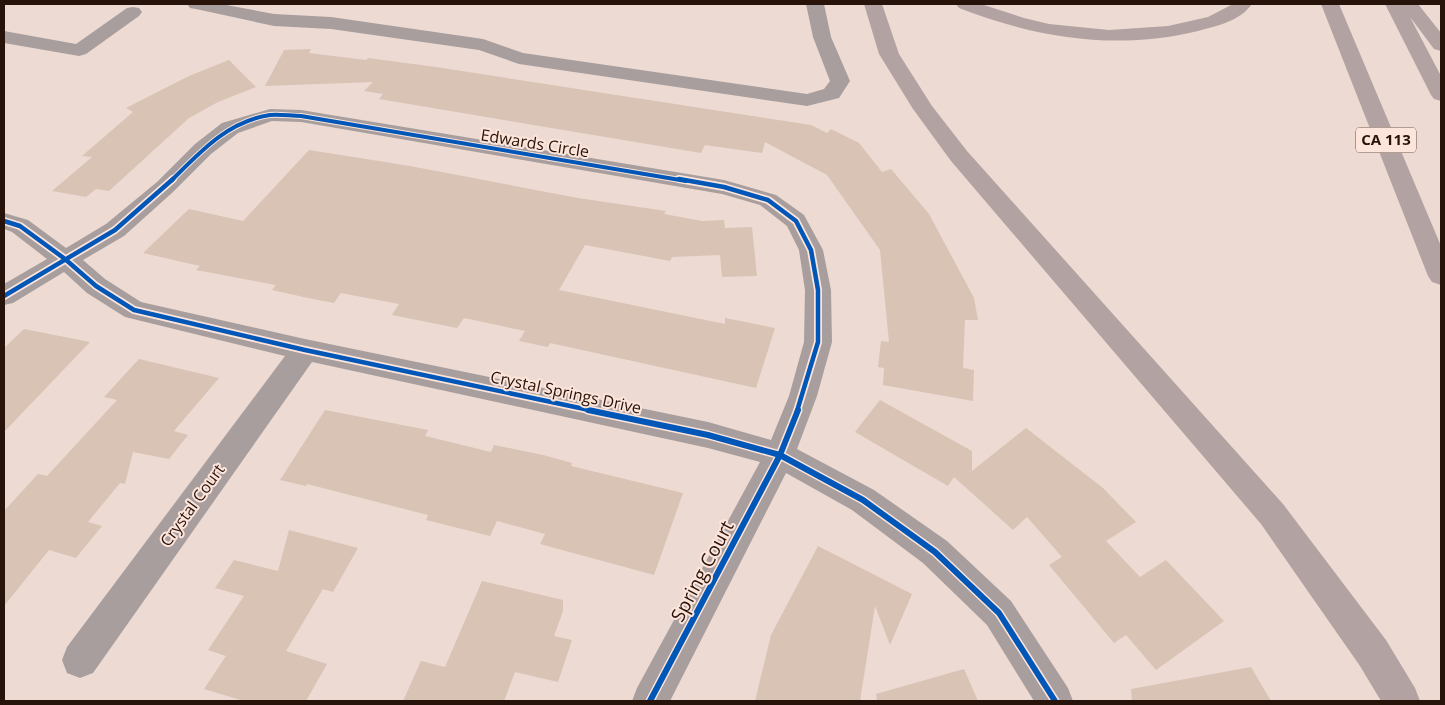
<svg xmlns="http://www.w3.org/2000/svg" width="1445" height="705" viewBox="0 0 1445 705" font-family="'Open Sans',sans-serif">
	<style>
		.building { fill: #d8c3b5 }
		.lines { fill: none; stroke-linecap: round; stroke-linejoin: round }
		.minor { fill: #a89e9e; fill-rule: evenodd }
		.highway { fill: #b2a3a2; fill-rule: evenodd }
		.cycleway-far2-casing { stroke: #fde5db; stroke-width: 6 }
		.cycleway-far1-casing { stroke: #fde5db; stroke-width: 8 }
		.cycleway-casing { stroke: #fde5db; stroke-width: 9 }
		.cycleway-far2 { stroke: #0057b8; stroke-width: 4 }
		.cycleway-far1 { stroke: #0057b8; stroke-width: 4.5 }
		.cycleway { stroke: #0057b8; stroke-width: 6 }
		.labels { text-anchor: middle; stroke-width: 4; stroke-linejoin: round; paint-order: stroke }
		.shield { fill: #fde5db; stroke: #675249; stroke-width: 1 }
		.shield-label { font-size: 15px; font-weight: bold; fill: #27130a }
		.street-label { font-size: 16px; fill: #27130a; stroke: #fde5db }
		.near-street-label { font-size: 19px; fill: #27130a; stroke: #fde5db }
	</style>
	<rect width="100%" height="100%" fill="#eddad2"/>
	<path class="building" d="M311 49 309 53 366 60 368 58 436 67 811 125 827 133 831 129 859 143 882 172 891 169 929 214 974 298 978 320H965L963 368 974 370 973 401 883 385 884 368 878 367 881 341 889 342 880 250 827 175 765 142 762 153 705 145 701 153 379 99 383 94 364 91 373 82 265 86 284 50Z
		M229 60 256 87 218 102 189 118 109 191 96 189 86 197 52 191 92 157 82 156 133 112 126 108 189 76Z
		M309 150 410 166 578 198 666 211 664 214 702 221 724 220 725 228 752 227 757 276 722 277 720 255 672 257 670 261 585 245 559 290 725 324V318L775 328 756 388 550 343 548 347 519 341 525 331 464 318 457 328 392 315 399 304 341 293 334 303 308 298 272 290 276 285 196 270 200 266 143 253 189 209 243 221Z
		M24 329 90 342 4 432V348Z
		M139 359 219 378 174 431 188 435 169 459 133 452 125 484 120 483 88 522 102 526 76 558 49 550 4 606V511L38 474 47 476 117 400 104 397Z
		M880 400 972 451V471L1026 428 1103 488 1136 522 1106 541 1140 577 1166 560 1224 621 1156 670 1126 635 1114 643 1049 565 1062 557 1027 517 1013 530 954 477 948 486 855 432Z
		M325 410 428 430 425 436 491 452 494 445 543 455 572 463 571 466 683 493 654 575 540 544 545 534 497 521 490 536 426 520 428 515 307 484 306 486 280 480Z
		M289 530 358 548 333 592 323 589 286 651 327 664 306 701H244L204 689 226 656 208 650 244 596 215 588 234 560 278 571Z
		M818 546 912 594 890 645 875 606 860 701H755L771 635Z
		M482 581 563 600V611L554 636 572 640 558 682 515 672 504 701H403L421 661 445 667Z
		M1251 667 1271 701H1132L1131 689Z
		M964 669 978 701H877L876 694Z"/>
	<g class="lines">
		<path class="minor" d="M187 4H221L274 14 331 17 483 39 523 53 807 94 824 89 830 81 813 37 806 4H824L831 37 850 81 839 98 807 106 519 64 479 50 331 29 274 26 196 9 190 8Z
			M133 7 139 8 142 12 139 16 86 54 79 56 4 43V31L76 44 127 8Z
			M270 109 301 110 724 180 776 195 804 215 823 250 831 290 832 342 817 396 797 449 874 490 947 541 1011 601 1068 688 1073 701H1034L987 625 923 563 852 510 786 473 670 701H632L637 688 760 462 708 448 312 362 93 673 80 678 67 673 62 660 67 647 285 356 125 317 87 293 64 272 13 303 4 305V284L47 259 12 232 4 229V213L28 220 66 248 106 224 157 182 195 144 222 123ZM272 121 301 122 722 194 760 205 787 226 799 250 805 290 804 342 789 396 771 440 708 422 305 339 141 302 105 279 83 260 124 236 173 192 211 154 238 133Z"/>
		<path class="highway" d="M864 4H882L899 54 932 106 967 151 1283 504 1386 640 1415 688 1420 701H1381L1360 666 1261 524 951 161 913 109 879 54Z
			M956 4H981L1024 18 1049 24 1109 30 1168 26 1208 17 1233 4H1252C1240 21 1217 26 1198 31 1117 51 1036 38 959 8Z
			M1321 4H1339L1441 246V285L1432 282 1428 276Z
			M1385 4H1418L1441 33V51L1434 49 1410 17 1441 76V101L1434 99 1431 95Z"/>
		<g class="cycleway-far2-casing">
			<path id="cycleway-far2" d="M171 181C200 152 228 121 270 115 280 114 291 116 301 116L686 181"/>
		</g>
		<g class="cycleway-far1-casing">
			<path id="cycleway-far1" d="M679 179 724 187 768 200 796 221 811 250 818 290V342L797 411
				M4 221 20 226 65 259 96 286 134 310 305 350 594 411
				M4 296 115 230 173 179"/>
		</g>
		<g class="cycleway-casing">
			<path id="cycleway" d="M588 410 708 435 780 455 863 500 935 552 999 613 1055 701
				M650 701 780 455 798 410"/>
		</g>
		<use href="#cycleway-far2" class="cycleway-far2"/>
		<use href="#cycleway-far1" class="cycleway-far1"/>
		<use href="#cycleway" class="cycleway"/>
	</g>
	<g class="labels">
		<rect class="shield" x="1356" y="127.5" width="60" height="25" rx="4"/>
		<g class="shield-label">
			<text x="1386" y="145">CA 113</text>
		</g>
		<g class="street-label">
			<text transform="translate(535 143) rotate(9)" y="6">Edwards Circle</text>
			<text transform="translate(566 392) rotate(12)" y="6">Crystal Springs Drive</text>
			<text transform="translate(192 505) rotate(-54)" y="6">Crystal Court</text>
		</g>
		<g class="near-street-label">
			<text transform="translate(702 571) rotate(-62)" y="7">Spring Court</text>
		</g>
	</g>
	<rect width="1445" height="705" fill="none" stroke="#27130a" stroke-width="10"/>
</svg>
